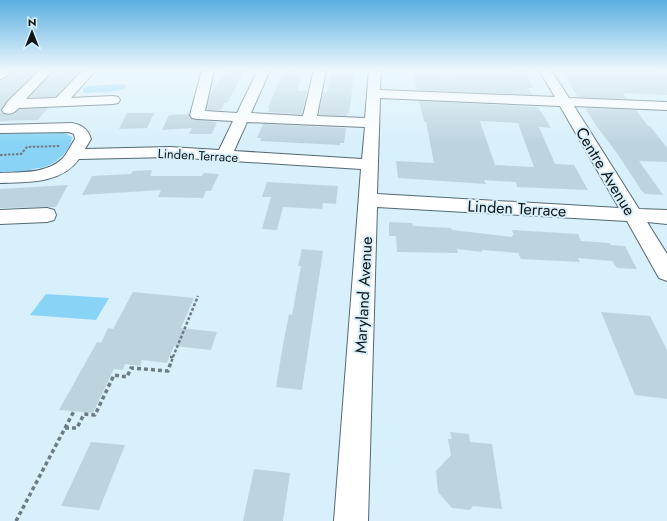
<svg xmlns="http://www.w3.org/2000/svg" width="667" height="521" viewBox="0 0 667 521" font-family="Jost,sans-serif">
	<style>
		.green { fill: #89d4f6 }
		.building { fill: #bdd4df; fill-rule: evenodd }
		.lines { fill: none; stroke-linecap: round; stroke-linejoin: round }
		.minor-casing { stroke: #536872; stroke-width: 2 }
		.path-far2 { stroke: #6d7c83; stroke-width: 2; stroke-dasharray: 2.5 1.5; stroke-linecap: butt }
		.path-far1 { stroke: #6d7c83; stroke-width: 2.5; stroke-dasharray: 3 2; stroke-linecap: butt }
		.path { stroke: #6d7c83; stroke-width: 3.5; stroke-dasharray: 4 3; stroke-linecap: butt }
		.minor { fill: #fff; fill-rule: evenodd }
		.labels { text-anchor: middle; stroke-width: 4; stroke-linejoin: round; paint-order: stroke }
		.far-street-label { font-size: 13px; fill: #0f171b; stroke: #d8f0fb }
		.street-label { font-size: 16px; fill: #0f171b; stroke: #d8f0fb }
	</style>
	<rect width="100%" height="100%" fill="#d8f0fb"/>
	<path class="green" d="M123 84 125 86V88L117 91 85 93 83 91V89L87 86Z
		M60 131 72 137C72 149 56 164 44 167 39 169 34 167 29 171L0 172V134Z
		M46 294 109 298 96 320 30 315Z"/>
	<path class="building" d="M14 70H38L7 100 1 111 4 114 9 115 15 114 20 109 48 108 38 120 0 121V80L5 79Z
		M54 70H81L55 97H30Z
		M226 70H245L227 103H224L221 110H207L210 95Z
		M512 70H525L533 88H528L532 95 417 90 413 73 456 76V74H511Z
		M561 70H616L667 72V95L623 93 627 99 578 97Z
		M287 71H296L302 75 297 91H307L302 114 268 112 270 108H268L283 72H287Z
		M331 73 350 74V75H354L349 113H347V116L319 115 323 92H327Z
		M419 101 538 107 551 128 539 127 555 164 574 165 588 190 517 187 516 182 484 180 486 184 398 178 396 161 434 163 426 122H424ZM480 121 518 123 534 167 495 165Z
		M585 108 636 110 648 126H650L667 148V162L639 161 663 195 645 194 641 190 619 156 595 124Z
		M127 113H154L147 128 119 129Z
		M189 114 192 119 217 122 212 134H189L192 128 162 130 169 115Z
		M263 124 346 128 344 143H340V145L260 141 261 138H257Z
		M152 170 150 176H202L204 173 219 174 211 191H206L203 198 158 197 161 190 82 195 92 176 131 174 133 171Z
		M267 182 338 186 336 204 323 203 322 209 283 207 277 230 262 229 271 197H262Z
		M68 185 56 207 0 208V189Z
		M389 222 412 223 413 226 451 228 452 230 513 237 512 235H514L512 230 578 234 581 241 610 243 611 245 625 246 637 269 617 268 612 261 578 258 580 262 521 259 518 253 482 250V252L457 249 458 253 397 252 396 236H389Z
		M302 249 323 251 302 390 276 387 284 339 289 314 292 315 301 266H298Z
		M133 292 194 298 181 328 217 332 211 350 174 346 167 363 142 360 140 366 125 364 123 370 114 369 93 413 59 410 97 342 101 343 108 328 113 329Z
		M601 312 650 316 667 350V399L635 395Z
		M450 432 469 434 470 442 492 444 502 509 473 506 470 510 452 508 438 492 436 471 451 455 448 439H452Z
		M91 442 125 445 99 510 61 506Z
		M254 469 290 473 283 521H243Z"/>
	<g class="lines">
		<g class="minor-casing">
			<path id="minor" d="M0 70H13L4 78 0 79Z
				M40 70H53L26 99 56 98 83 70H96L71 98 113 96 118 97 120 100 118 103 113 104 19 108C14 113 11 115 4 113L2 110 8 101Z
				M202 70H214L205 111 237 113 258 70H270L251 113 303 116 314 70H326L317 116 365 118 369 70H381L380 90 555 97 539 70H551L569 98 667 102V110L574 106 639 209 667 210V224L647 222 667 254V281L659 278 627 221 377 207 368 521H334L361 169 170 157 79 159C61 184 28 182 0 183V173C21 172 47 174 63 158 68 152 71 145 75 139L74 134 69 132 0 133V125L72 123C82 125 88 129 91 139L85 149 170 147 219 150 233 121 197 119 192 118 190 115ZM380 98 560 106 619 208 377 194ZM247 122 365 127 362 159 234 151Z
				M47 208 54 210 56 215 54 220 47 222 0 224V210Z"/>
		</g>
		<path class="path-far2" d="M0 155 21 154 27 147 60 146"/>
		<path class="path-far1" d="M170 357H173L171 363
			M173 357 198 296"/>
		<path class="path" d="M65 428H77L84 414 95 415 114 375 127 377 131 368 168 371 171 362
			M16 521 74 411"/>
		<use href="#minor" class="minor"/>
	</g>
	<linearGradient id="sky" x2="0" y2="1"><stop stop-color="#5bafe1"/><stop offset="0.49" stop-color="#edf8fd"/><stop offset="1" stop-color="#edf8fd" stop-opacity="0"/></linearGradient>
	<rect width="667" height="143" fill="url(#sky)"/>
	<g class="labels">
		<g class="far-street-label">
			<text transform="translate(198 155) rotate(3)" y="5">Linden Terrace</text>
		</g>
		<g class="street-label">
			<text transform="translate(606 171) rotate(59)" y="6">Centre Avenue</text>
			<text transform="translate(517 208) rotate(3)" y="6">Linden Terrace</text>
			<text transform="translate(363 295) rotate(-87)" y="6">Maryland Avenue</text>
		</g>
	</g>
	<g transform="translate(32 32)" stroke="#d8f0fb" stroke-width="3" paint-order="stroke">
	<path d="M0-3L7 15L0 10L-7 15Z" fill="#0f171b"/>
	<text y="-6" font-size="11" font-weight="bold" text-anchor="middle" fill="#0f171b">N</text>
	</g>
</svg>
